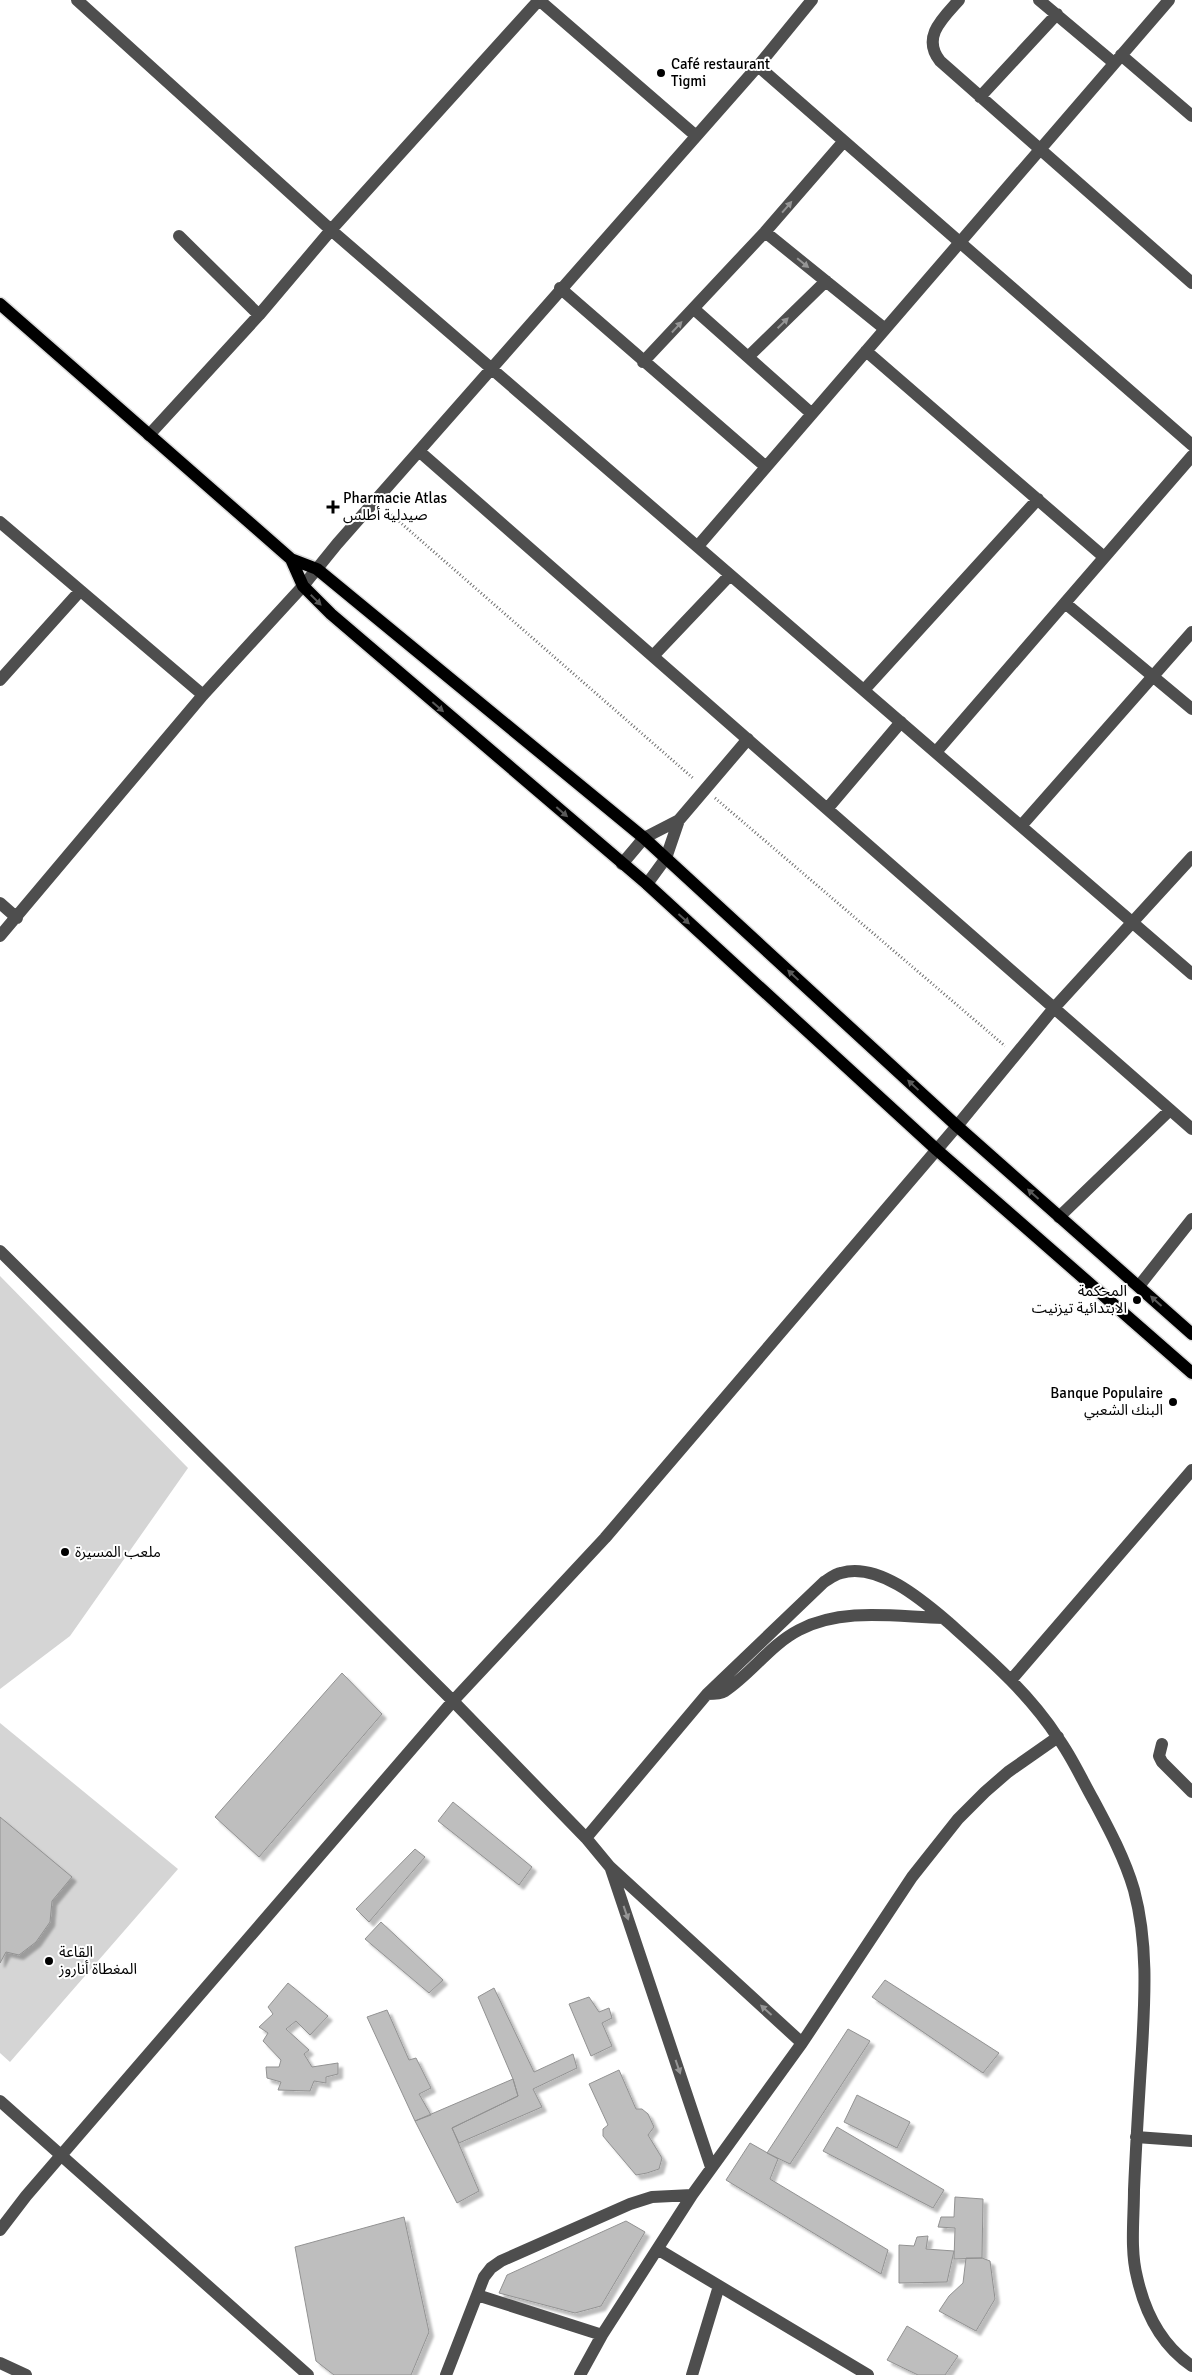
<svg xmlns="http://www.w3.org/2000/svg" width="1192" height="2375" viewBox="0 0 1192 2375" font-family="Signika,'Noto Sans Arabic',sans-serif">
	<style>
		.green { fill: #d5d5d5 }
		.building { fill: #bebebe; stroke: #929292; filter: url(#shadow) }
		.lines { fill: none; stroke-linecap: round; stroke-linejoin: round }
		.major-casing { stroke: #dbdbdb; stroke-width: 15 }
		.path { stroke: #707070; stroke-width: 3; stroke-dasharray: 1 2.5; stroke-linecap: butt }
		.minor { stroke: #4e4e4e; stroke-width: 12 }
		.major { stroke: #000; stroke-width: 12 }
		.oneway { fill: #959595 }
		.oneway2 { fill: #595959 }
		.poi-dot { fill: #000; stroke: #fff; stroke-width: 2 }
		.labels { text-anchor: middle; stroke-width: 4; stroke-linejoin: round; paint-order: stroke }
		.poi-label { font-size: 15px; fill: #000; stroke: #fff; text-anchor: start }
	</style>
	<defs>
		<filter id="shadow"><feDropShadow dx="4.5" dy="4.5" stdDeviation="1" flood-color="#0004"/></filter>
	</defs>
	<rect width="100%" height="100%" fill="#fff"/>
	<path class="green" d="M0 1276 188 1468 70 1636 0 1689Z
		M0 1723 178 1869 10 2062 0 2053Z"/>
	<path class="building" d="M342 1673 382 1714 259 1857 215 1817Z
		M453 1802 532 1867 519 1885 438 1821Z
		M0 1817 72 1877 52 1901 50 1922 36 1942 19 1955 6 1952 0 1963Z
		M415 1849 425 1857 369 1922 356 1909Z
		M381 1922 443 1980 429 1993 365 1939Z
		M885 1980 999 2053 983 2073 872 1997Z
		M288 1983 328 2016 310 2035 296 2021 286 2029 309 2050 304 2054 312 2067 338 2063V2074L326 2077V2083L314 2081 310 2091 278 2090 281 2082 267 2078 266 2067H279L281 2060 263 2041 268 2033 259 2027 273 2014 268 2007Z
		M494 1988 534 2072 573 2054 577 2068 533 2089 542 2107 459 2143 452 2128 518 2096 513 2079 478 1997Z
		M589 1997 599 2012 609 2008 612 2018 602 2023 612 2046 591 2056 569 2004Z
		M387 2010 409 2060 416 2058 431 2088 419 2094 431 2115 415 2121 367 2017Z
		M848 2029 870 2041 790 2164 767 2153Z
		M619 2070 636 2109H642L648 2114 654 2127 648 2135 662 2158 659 2169 647 2173 636 2175 603 2136V2129L608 2125 589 2084Z
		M513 2079 518 2096 452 2128 479 2191 457 2203 415 2121Z
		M857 2095 910 2122 897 2148 844 2122Z
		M837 2127 944 2190 933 2208 823 2151Z
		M750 2143 778 2159 770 2179 888 2250 881 2274 726 2180Z
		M955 2197 983 2199 982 2258 954 2259 955 2228 938 2227 941 2217H954Z
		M404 2217 429 2332 411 2375H334L316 2361 295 2247Z
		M626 2221 645 2232 601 2306 575 2313 499 2293 507 2275Z
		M928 2236 926 2249 954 2251 947 2282 899 2283V2245L914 2246 917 2237Z
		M966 2258H982L990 2261 995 2299 976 2331 939 2311 949 2296 963 2283Z
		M907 2326 958 2356 945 2375H918L887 2360Z"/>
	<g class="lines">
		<g class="major-casing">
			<path id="major" d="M0 304 291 559 317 569 644 838 957 1126 1192 1334
				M291 559 303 586 331 614 647 884 937 1150 1192 1373"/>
		</g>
		<path class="path" d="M386 510 694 779
			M715 798 1005 1046"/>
		<path class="minor" d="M77 0 331 230 1192 974
			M539 0 695 135
			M959 0C943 18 921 37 940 61L1192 283
			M1039 0 1114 63
			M1121 55 1192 116
			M758 66 1192 445
			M980 97 1057 14
			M765 232 885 329
			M179 236 259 315
			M560 288 766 467
			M694 309 812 414
			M866 351 1104 557
			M748 357 826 281
			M643 362 765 232 844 141
			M149 435 259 315 331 230 539 0
			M420 452 1192 1129
			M0 522 203 695
			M698 546 1169 0
			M1065 603 1192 709
			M653 656 730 575
			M0 680 80 591
			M864 690 1038 499
			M936 752 1192 456
			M827 809 901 722
			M1021 826 1192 632
			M622 864 644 838 679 820
			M647 884 666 858 679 820 748 739
			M0 903 17 918
			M0 936 203 695 303 586 337 544 758 66 812 0
			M1059 1217 1170 1110
			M0 1251 453 1701 586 1838 610 1867 802 2043
			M1139 1286 1192 1219
			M1011 1680 1192 1470
			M707 1694C713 1694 720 1694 725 1691 752 1673 770 1645 799 1630 843 1607 896 1617 943 1618
			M1162 1744 1159 1756 1162 1762 1192 1792
			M586 1838 707 1694 824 1582C829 1579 835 1574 841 1573 878 1562 922 1600 948 1622 987 1657 1029 1693 1058 1738 1072 1757 1082 1780 1094 1801 1109 1829 1125 1859 1134 1890 1148 1942 1145 1996 1142 2049 1139 2096 1136 2143 1134 2190 1134 2218 1130 2250 1137 2277 1145 2313 1161 2345 1192 2366
			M611 1869 711 2167
			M0 2101 308 2375
			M1136 2137 1192 2141
			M0 2230 26 2196 453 1701 605 1538 957 1126 1054 1008 1192 857
			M659 2250 868 2375
			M477 2295 602 2335
			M0 2363 26 2375
			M446 2375 484 2277 491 2268 501 2261 630 2204 652 2197 692 2195
			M580 2375 602 2335 692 2195 802 2043 912 1877 958 1819 985 1792 1008 1772 1058 1737
			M692 2375 719 2286"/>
		<use href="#major" class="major"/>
	</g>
	<defs><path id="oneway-solid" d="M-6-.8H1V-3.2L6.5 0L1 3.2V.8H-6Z" transform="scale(1.25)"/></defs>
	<g class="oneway">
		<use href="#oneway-solid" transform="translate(787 207) rotate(-49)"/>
		<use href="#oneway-solid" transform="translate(803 263) rotate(39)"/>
		<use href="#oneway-solid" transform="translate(783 323) rotate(-44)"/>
		<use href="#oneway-solid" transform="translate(677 327) rotate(-47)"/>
		<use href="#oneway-solid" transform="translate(626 1913) rotate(71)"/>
		<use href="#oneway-solid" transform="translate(766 2010) rotate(-138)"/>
		<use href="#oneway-solid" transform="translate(678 2067) rotate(71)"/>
	</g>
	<g class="oneway2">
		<use href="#oneway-solid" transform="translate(316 600) rotate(45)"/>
		<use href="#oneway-solid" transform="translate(438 707) rotate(41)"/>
		<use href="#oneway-solid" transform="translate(562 812) rotate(41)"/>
		<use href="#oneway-solid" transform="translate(684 919) rotate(42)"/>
		<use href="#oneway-solid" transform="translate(793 975) rotate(-137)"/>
		<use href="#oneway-solid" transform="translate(913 1085) rotate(-137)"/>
		<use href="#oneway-solid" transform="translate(1033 1194) rotate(-138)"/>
		<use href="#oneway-solid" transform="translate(1156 1301) rotate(-138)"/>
	</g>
	<g class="poi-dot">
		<circle cx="661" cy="73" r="5"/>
		<path d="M330.5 499.5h5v5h5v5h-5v5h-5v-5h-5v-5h5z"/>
		<circle cx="1137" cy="1300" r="5"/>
		<circle cx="1173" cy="1402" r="5"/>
		<circle cx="65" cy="1552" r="5"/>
		<circle cx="49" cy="1961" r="5"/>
	</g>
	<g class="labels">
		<g class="poi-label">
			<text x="671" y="69">Café restaurant<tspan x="671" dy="17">Tigmi</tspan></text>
			<text x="343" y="503">Pharmacie Atlas<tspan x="343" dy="17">صيدلية أطلس</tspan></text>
			<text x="1127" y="1296" text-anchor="end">المحكمة<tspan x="1127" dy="17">الابتدائية تيزنيت</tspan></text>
			<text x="1163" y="1398" text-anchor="end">Banque Populaire<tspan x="1163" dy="17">البنك الشعبي</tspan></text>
			<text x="75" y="1557">ملعب المسيرة</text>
			<text x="59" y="1957">القاعة<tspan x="59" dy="17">المغطاة أناروز</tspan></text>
		</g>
	</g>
</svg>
